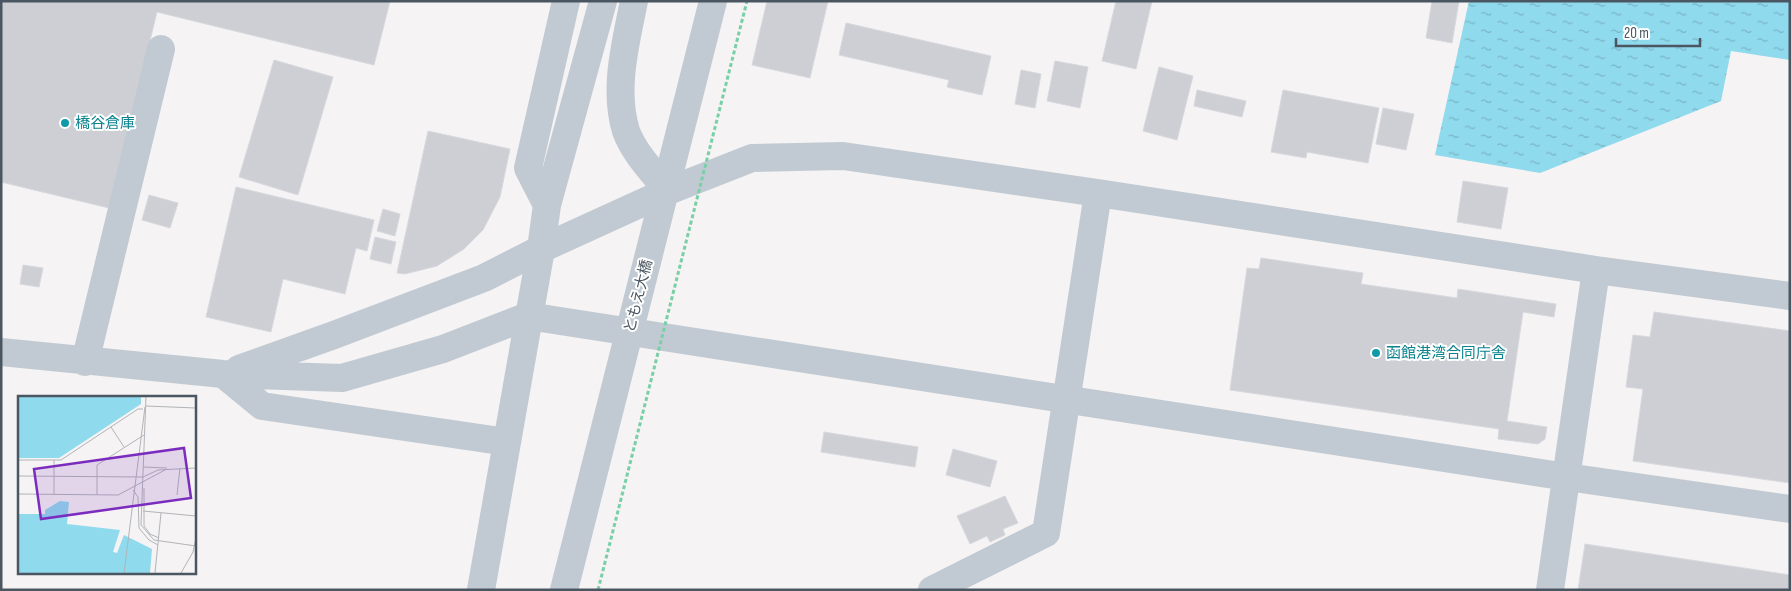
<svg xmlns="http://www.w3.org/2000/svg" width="1791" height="591" viewBox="0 0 1791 591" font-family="'Sofia Sans Condensed','Noto Sans JP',sans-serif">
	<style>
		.water { fill: url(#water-ripples) }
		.building { fill: #cdcfd5; stroke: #d7d9de }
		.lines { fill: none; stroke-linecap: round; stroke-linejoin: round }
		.minor { stroke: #c1cad2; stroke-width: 28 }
		.path-bridge { stroke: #7ad0a6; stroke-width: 3; stroke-dasharray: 4 2.5; stroke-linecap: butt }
		.minor-bridge { stroke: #c1cad2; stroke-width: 28 }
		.culture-dot { fill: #0f9aa8; stroke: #fff; stroke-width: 2 }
		.labels { text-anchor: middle; stroke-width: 4; stroke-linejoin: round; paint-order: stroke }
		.culture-label { font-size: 15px; fill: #0d838f; stroke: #fff; text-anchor: start }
		.street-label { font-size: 15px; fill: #4a5661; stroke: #fff }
		.inset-road { fill: none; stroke: #b1b4b9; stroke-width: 1 }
		.view { fill: #7b2cbf; fill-opacity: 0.15; stroke: #7b2cbf; stroke-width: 2.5 }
		.inset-edge { fill: none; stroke: #4a5661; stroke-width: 2.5 }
	</style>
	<defs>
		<pattern id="water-ripples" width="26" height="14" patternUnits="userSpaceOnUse" patternTransform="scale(1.25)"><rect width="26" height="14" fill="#90daee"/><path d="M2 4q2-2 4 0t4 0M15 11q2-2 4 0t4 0" fill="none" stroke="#78b4c4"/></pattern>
	</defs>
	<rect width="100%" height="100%" fill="#f5f3f3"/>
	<path class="water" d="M1469 1H1790V60L1731 51 1721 101 1540 173 1435 155Z"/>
	<path class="building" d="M1 1H390L374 65 157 12 109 208 1 182Z
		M767 1H828L810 78 752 65Z
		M1116 1H1152L1136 69 1102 61Z
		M1432 1H1459L1452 43 1426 38Z
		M846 23 991 56 982 95 947 87 949 80 839 55Z
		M274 60 333 77 298 195 239 177Z
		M1055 61 1088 67 1080 108 1047 101Z
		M1159 67 1193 76 1177 140 1143 131Z
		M1021 70 1041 74 1035 108 1015 104Z
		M1197 90 1246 101 1242 117 1194 106Z
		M1283 90 1379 108 1368 163 1307 152 1306 158 1271 152Z
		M1383 108 1414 114 1406 150 1376 144Z
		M428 131 510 149 500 197 483 230 464 249 437 266 405 274 397 273Z
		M1463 181 1508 188 1501 229 1457 222Z
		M236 187 374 220 367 251 356 248 345 294 283 279 271 332 206 317Z
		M149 195 178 203 170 228 142 220Z
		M383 209 400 214 395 236 377 231Z
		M375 237 396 242 391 264 370 259Z
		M1261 258 1363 273 1361 284 1457 298 1458 289 1556 304 1554 317 1523 312 1507 421 1547 427 1545 439 1538 444 1498 439 1499 429 1230 390 1247 268 1259 269Z
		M23 265 43 268 39 287 20 284Z
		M1654 312 1790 331V483L1633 461 1643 389 1626 387 1633 335 1650 337Z
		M824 432 918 447 915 467 821 452Z
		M953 449 997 461 990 487 946 475Z
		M1005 496 1018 523 1003 529 1005 535 990 542 987 536 970 544 957 516Z
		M1585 544 1790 575V590H1578Z"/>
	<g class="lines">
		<path class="minor" d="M634 1C626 42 613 89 626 131 634 153 653 172 668 191
			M547 205 528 168 566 1
			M1 352 223 374 342 378 443 349 528 316 1567 477 1790 509
			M85 362 161 49
			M239 369 334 335 484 278 541 249 668 191 752 158 843 156 1098 193 1596 270 1790 296
			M223 374 262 406 507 442
			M481 590 541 249 547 205 603 1
			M932 590 1046 533 1098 193
			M1550 590 1596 270"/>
		<path class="path-bridge" d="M598 590 747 1"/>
		<path class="minor-bridge" d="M564 590 713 1"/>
	</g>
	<g class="culture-dot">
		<circle cx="65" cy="123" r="5"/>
		<circle cx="1376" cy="353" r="5"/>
	</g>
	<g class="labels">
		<g class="culture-label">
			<text x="75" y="128">橋谷倉庫</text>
			<text x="1386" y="358">函館港湾合同庁舎</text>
		</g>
		<g class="street-label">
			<text transform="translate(638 296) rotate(-76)" y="5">ともえ大橋</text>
		</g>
	</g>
	<g transform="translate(18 396)">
		<rect width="178" height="178" fill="#f5f3f3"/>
		<path d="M0 0H123V8L41 62H0ZM42 105 51 106 49 128 102 134 95 156 99 157 106 139 134 153 132 177H0V118H27V114Z" fill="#90daee"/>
		<path class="inset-road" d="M128 0 123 129 136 144 178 150M128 10 178 12M93 31 106 51M0 64H36M125 71 149 72M0 80 125 81 140 74 178 72M126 92V130L132 138 141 142M115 94 120 101 121 132 131 144 140 149M0 98 100 99 147 74M36 98V64H43L120 13H125M79 99V69L126 39M159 99 162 72M125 115 178 120M106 177 127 11M137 177 143 117M163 177 175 156 178 142"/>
		<path class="view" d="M166 52 173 102 23 123 16 73Z"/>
		<rect width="178" height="178" class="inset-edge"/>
	</g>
	<rect width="1791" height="591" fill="none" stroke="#4a5661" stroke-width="5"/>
	<path d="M1616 38v8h84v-8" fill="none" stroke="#4a5661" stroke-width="2.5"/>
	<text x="1624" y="38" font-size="15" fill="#4a5661" stroke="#ffffff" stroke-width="4" paint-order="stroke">20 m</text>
</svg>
